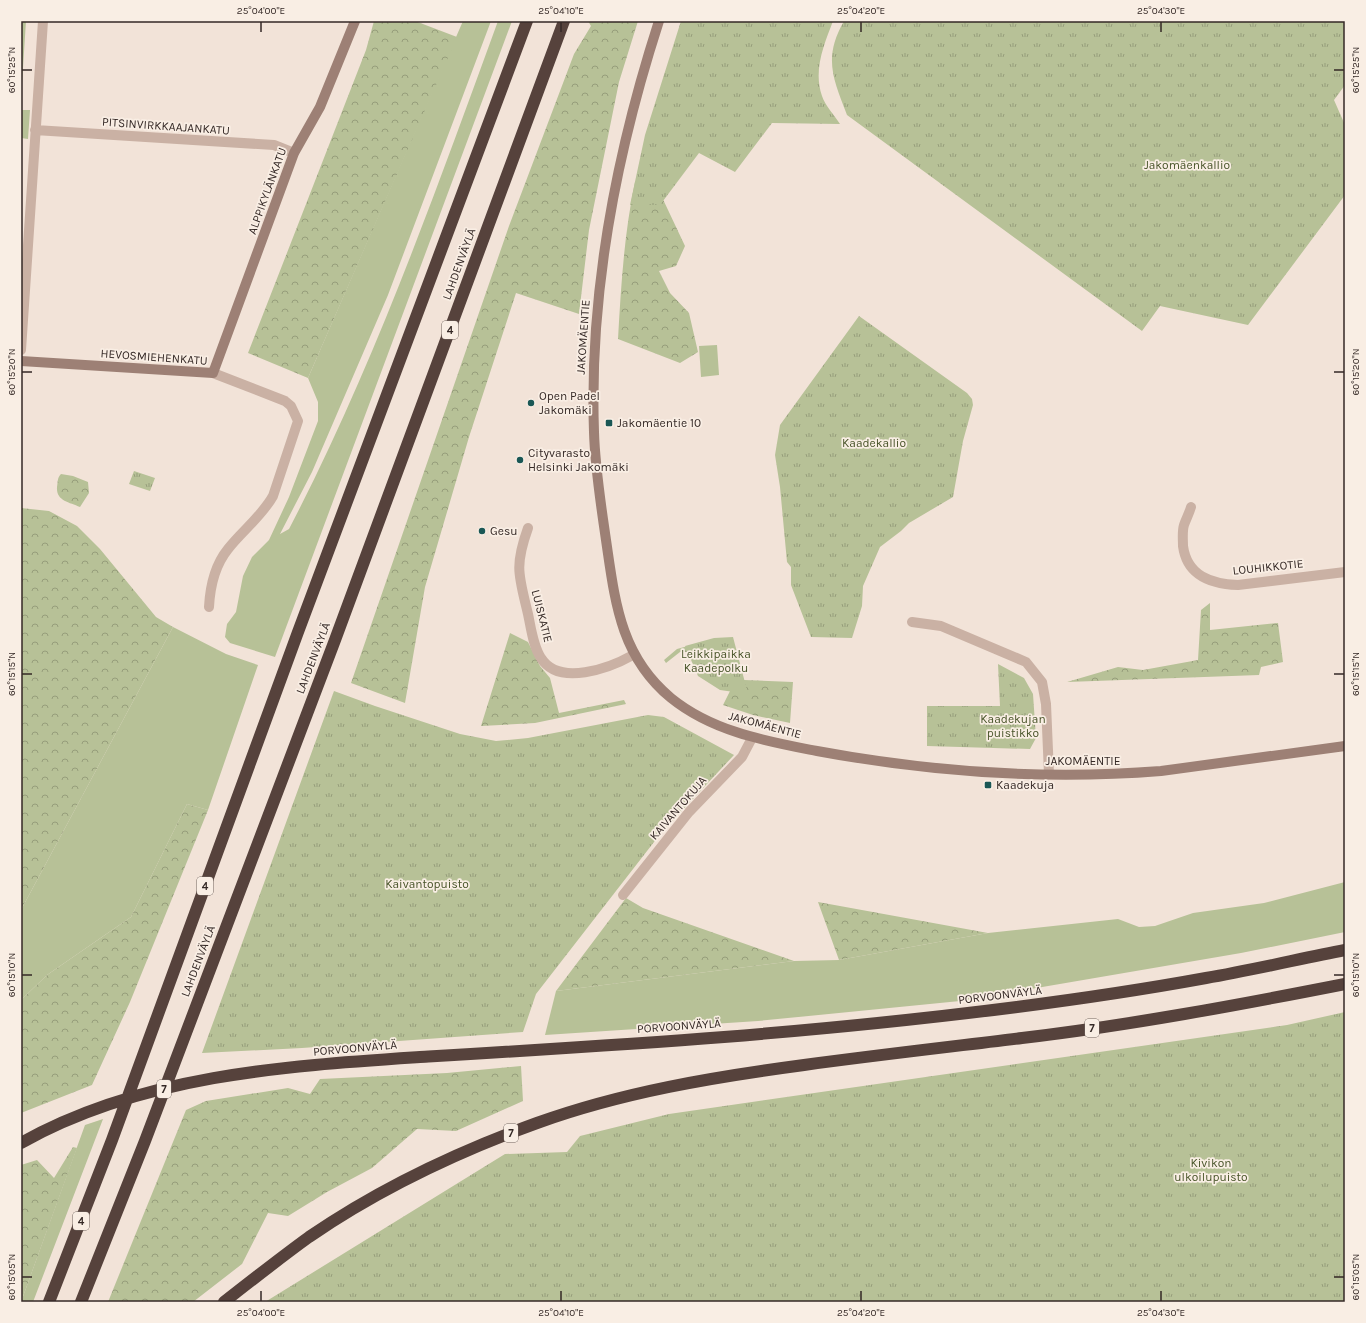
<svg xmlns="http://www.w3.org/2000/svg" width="1366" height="1323" viewBox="0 0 1366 1323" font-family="Karla,sans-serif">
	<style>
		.grass { fill: #b7c197 }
		.forest { fill: url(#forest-crowns) }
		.park { fill: url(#park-tufts) }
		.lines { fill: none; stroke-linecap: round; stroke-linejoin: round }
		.street { stroke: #cab1a4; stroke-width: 10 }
		.secondary { stroke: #9d8075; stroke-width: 10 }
		.highway { stroke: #56423c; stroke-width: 12 }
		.ticks { fill: none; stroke: #352926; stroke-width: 1.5 }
		.poi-dot { fill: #1a5755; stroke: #f9eee4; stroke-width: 1.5 }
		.labels { text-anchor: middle; stroke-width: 3.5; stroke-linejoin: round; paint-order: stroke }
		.shield { fill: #f9eee4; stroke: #70645f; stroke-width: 1 }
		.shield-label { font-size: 11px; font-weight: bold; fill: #352926 }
		.street-label { font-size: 12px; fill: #352926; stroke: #f9eee4 }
		.park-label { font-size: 12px; fill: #485429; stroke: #f9eee4 }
		.poi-label { font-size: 12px; fill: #352926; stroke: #f9eee4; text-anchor: start }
		.neatline { fill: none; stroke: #352926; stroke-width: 1.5 }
		.ticks-label { font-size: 10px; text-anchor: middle; fill: #352926 }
	</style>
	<defs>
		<pattern id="forest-crowns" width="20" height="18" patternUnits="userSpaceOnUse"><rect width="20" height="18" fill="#b7c197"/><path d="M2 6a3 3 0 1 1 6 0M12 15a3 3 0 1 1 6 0" fill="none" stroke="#969d7b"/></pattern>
		<pattern id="park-tufts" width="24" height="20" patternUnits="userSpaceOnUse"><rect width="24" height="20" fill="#b7c197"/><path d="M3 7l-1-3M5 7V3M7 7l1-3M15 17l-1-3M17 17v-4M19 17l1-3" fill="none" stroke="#969d7b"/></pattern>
	</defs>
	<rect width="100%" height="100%" fill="#f2e3d8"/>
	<path class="grass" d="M21 21H26L21 99Z
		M463 21H491L388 295 312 472 280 534 289 529C374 366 435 193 498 21H512L275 657 230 643 225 637 227 624 236 612 243 576 252 557 269 540 289 497 318 421V402L308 378Z
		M21 110H30L28 139 21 138Z
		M717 345 719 375 701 377 699 346Z
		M173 627 226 654 258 665 208 810 187 804 131 917 47 975 21 1000V910Z
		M1345 882V932L1241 953 960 1001 758 1021 545 1035 556 991 794 961 839 960 988 933 1118 919 1139 927 1155 926 1193 913 1264 903Z
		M103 1119 33 1302H21L85 1125Z"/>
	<path class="forest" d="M374 21H415L457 37 308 378 248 353 366 50Z
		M588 21H638L619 82 589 230 579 314 516 293 469 437 425 587 405 703 351 683 509 226 574 54 591 26Z
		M635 182 660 193 685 246 676 266 659 271 670 293 689 313 698 352 680 363 618 339C621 287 624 234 635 182Z
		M61 474 73 476 88 482 89 493 80 507C69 502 56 501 57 487 58 482 57 478 61 474Z
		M21 508 49 511 77 526 100 549 156 617 173 627 21 910Z
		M1210 603V630L1278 623 1283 662 1261 667 1259 675 1067 682 1118 667 1143 670 1198 660 1201 610Z
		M510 633 528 642 540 666 550 678 559 713 624 700 626 704 535 723 481 726Z
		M695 644 688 652H680L666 663 664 660 677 649Z
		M744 680 793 682 790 723 753 715 723 705 730 691Z
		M187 804 208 810 130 1002 92 1085 21 1113V1000L47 975 131 917Z
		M626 898 643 908 794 961 556 991Z
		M818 902 988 933 839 960Z
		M521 1066 523 1101 456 1131 417 1129 372 1168 327 1192 288 1216 268 1213 242 1264 193 1302H108L186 1110 206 1101 288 1088 310 1094 320 1079 447 1073Z
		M73 1147 77 1148 21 1302V1165L37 1160 54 1178Z"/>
	<path class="park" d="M681 21H833C824 45 813 70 822 96 825 105 834 115 840 124L772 123 735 172 699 153 660 205H630L645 135Z
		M844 21H1345V85L1334 100 1345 125V195L1248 325 1160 306 1142 331 847 115C833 78 823 58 844 21Z
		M859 316 967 393 972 399 973 405 963 441 953 497 909 523 901 531 880 547 863 586 862 606 852 638 811 637 791 585V567L787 562 780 487 775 455 780 425Z
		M134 471 155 478 150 491 129 484Z
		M733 637 748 694 720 690 698 676 685 646 714 638Z
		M998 664 1024 678 1033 694 1036 738 1030 749 927 746V706H1000Z
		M334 691 375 706 460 734 496 741 528 738 648 715 664 717 734 755 661 833 536 994 523 1032 302 1048 202 1053Z
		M1345 1012V1302H265L505 1154 567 1152 580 1136 669 1114 1287 1025Z"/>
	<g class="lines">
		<path class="street" d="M35 130 274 145 294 153
			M21 350 43 21
			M1191 507C1189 514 1186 519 1184 525 1182 531 1183 540 1183 546 1187 576 1211 584 1238 585L1345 572
			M528 528C514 567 519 576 528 614 531 628 533 646 541 658 559 687 610 668 633 655
			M209 607C210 588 215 565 228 549 242 531 262 516 273 496L298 421 291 406 285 401 213 373
			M912 622 941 626 1026 662 1042 682 1046 704 1049 774
			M623 895 689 812 742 757 752 738"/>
		<path class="secondary" d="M659 21C616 154 589 291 594 432 595 468 601 505 606 540 615 601 620 656 671 698 713 732 766 741 817 751 930 772 1047 780 1161 771L1345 746
			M21 361 213 373 294 153 320 107 355 21"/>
		<path class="highway" d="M21 1143C142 1075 285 1066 420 1057 521 1051 623 1045 724 1037 885 1024 1047 1007 1206 978 1252 970 1299 959 1345 950
			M49 1302 112 1140 298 632 527 21
			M81 1302 145 1141 335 640 564 21
			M224 1302C252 1280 280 1258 309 1237 379 1189 457 1152 537 1123 623 1092 714 1077 804 1065 877 1055 949 1047 1022 1038 1131 1025 1238 1005 1345 984"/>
	</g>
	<path class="ticks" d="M261 22V32M561 22V32M861 22V32M1161 22V32M22 70H32M1334 70H1344M22 372H32M1334 372H1344M22 674H32M1334 674H1344M22 975H32M1334 975H1344M22 1277H32M1334 1277H1344M261 1291V1301M561 1291V1301M861 1291V1301M1161 1291V1301"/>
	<g class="poi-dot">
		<circle cx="531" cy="403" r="4"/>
		<rect x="605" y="419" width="8" height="8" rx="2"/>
		<circle cx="520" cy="460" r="4"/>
		<circle cx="482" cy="531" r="4"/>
		<rect x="984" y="781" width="8" height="8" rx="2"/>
	</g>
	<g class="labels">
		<g class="shield">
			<rect x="442" y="321" width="16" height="18" rx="3"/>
			<rect x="197" y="877" width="16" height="18" rx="3"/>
			<rect x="1085" y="1019" width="14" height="18" rx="3"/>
			<rect x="157" y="1080" width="14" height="18" rx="3"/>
			<rect x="504" y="1124" width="14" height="18" rx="3"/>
			<rect x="73" y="1212" width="16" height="18" rx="3"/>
		</g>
		<g class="shield-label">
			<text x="450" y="334">4</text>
			<text x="205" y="890">4</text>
			<text x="1092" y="1032">7</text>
			<text x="164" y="1093">7</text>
			<text x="511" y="1137">7</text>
			<text x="81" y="1225">4</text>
		</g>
		<g class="street-label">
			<text transform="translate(166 126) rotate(4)" y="4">PITSINVIRKKAAJANKATU</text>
			<text transform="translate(267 191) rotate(-70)" y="4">ALPPIKYLÄNKATU</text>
			<text transform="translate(459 264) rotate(-70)" y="4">LAHDENVÄYLÄ</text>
			<text transform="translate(583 337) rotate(-86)" y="4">JAKOMÄENTIE</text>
			<text transform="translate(154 357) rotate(4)" y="4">HEVOSMIEHENKATU</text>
			<text transform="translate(1268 567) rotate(-6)" y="4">LOUHIKKOTIE</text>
			<text transform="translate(542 616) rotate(76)" y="4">LUISKATIE</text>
			<text transform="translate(313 658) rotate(-69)" y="4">LAHDENVÄYLÄ</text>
			<text transform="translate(765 725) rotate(15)" y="4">JAKOMÄENTIE</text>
			<text x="1083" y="765">JAKOMÄENTIE</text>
			<text transform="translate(678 808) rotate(-49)" y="4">KAIVANTOKUJA</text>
			<text transform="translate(198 961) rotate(-69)" y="4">LAHDENVÄYLÄ</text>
			<text transform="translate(1000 995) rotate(-7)" y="4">PORVOONVÄYLÄ</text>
			<text transform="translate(679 1026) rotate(-4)" y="4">PORVOONVÄYLÄ</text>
			<text transform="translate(355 1048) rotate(-5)" y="4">PORVOONVÄYLÄ</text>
		</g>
		<g class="park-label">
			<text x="1187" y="169">Jakomäenkallio</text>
			<text x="874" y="447">Kaadekallio</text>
			<text x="716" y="658">Leikkipaikka<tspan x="716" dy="14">Kaadepolku</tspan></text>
			<text x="1013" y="723">Kaadekujan<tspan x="1013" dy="14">puistikko</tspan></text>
			<text x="427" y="888">Kaivantopuisto</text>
			<text x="1211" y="1167">Kivikon<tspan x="1211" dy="14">ulkoilupuisto</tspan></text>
		</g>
		<g class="poi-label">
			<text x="539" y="400">Open Padel<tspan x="539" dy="14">Jakomäki</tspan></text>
			<text x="617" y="427">Jakomäentie 10</text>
			<text x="528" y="457">Cityvarasto<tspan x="528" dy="14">Helsinki Jakomäki</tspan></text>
			<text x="490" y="535">Gesu</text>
			<text x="996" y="789">Kaadekuja</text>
		</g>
	</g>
	<rect width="1366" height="1323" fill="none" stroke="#f9eee4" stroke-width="44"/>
	<rect x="22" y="22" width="1322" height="1279" class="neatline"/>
	<g class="ticks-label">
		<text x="261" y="14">25°04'00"E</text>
		<text x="561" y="14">25°04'10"E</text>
		<text x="861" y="14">25°04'20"E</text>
		<text x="1161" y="14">25°04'30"E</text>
		<text transform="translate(11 70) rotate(-90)" y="4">60°15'25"N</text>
		<text transform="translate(1355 70) rotate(-90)" y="4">60°15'25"N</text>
		<text transform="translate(11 372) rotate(-90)" y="4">60°15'20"N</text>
		<text transform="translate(1355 372) rotate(-90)" y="4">60°15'20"N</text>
		<text transform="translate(11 674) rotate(-90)" y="4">60°15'15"N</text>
		<text transform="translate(1355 674) rotate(-90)" y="4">60°15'15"N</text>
		<text transform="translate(11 975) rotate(-90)" y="4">60°15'10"N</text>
		<text transform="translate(1355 975) rotate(-90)" y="4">60°15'10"N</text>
		<text transform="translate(11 1277) rotate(-90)" y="4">60°15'05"N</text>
		<text transform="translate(1355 1277) rotate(-90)" y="4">60°15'05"N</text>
		<text x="261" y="1316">25°04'00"E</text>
		<text x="561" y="1316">25°04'10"E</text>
		<text x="861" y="1316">25°04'20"E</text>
		<text x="1161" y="1316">25°04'30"E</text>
	</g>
</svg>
